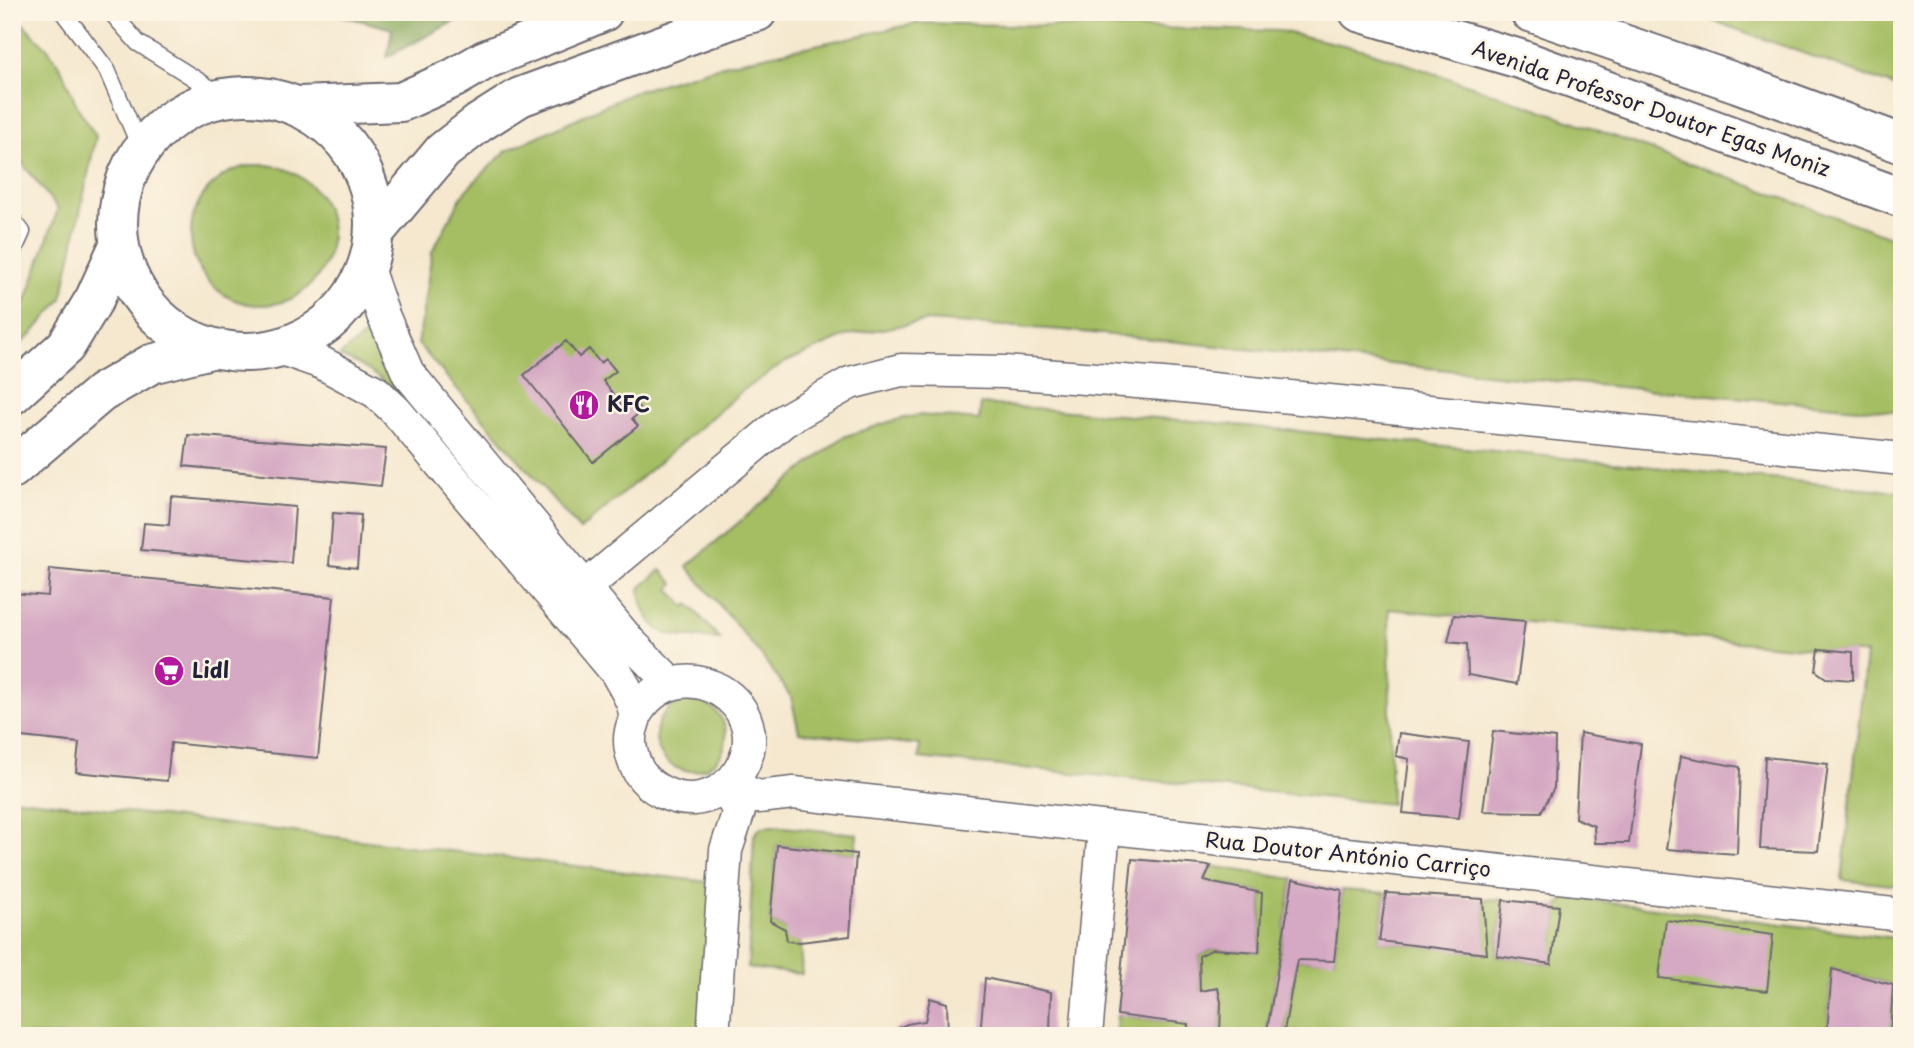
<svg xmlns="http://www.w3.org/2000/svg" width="1914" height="1048" viewBox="0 0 1914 1048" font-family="'Playpen Sans',sans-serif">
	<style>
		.green { fill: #a5be64; stroke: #647050; stroke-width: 2 }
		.forest { fill: #84a55a; stroke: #53644a; stroke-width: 2 }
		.building { fill: #d5a9c3 }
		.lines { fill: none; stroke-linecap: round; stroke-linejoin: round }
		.service-casing { stroke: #6c676f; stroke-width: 19 }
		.minor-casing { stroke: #6c676f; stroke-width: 35 }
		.secondary-casing { stroke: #6c676f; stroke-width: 42 }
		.service { stroke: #fff; stroke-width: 16 }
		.minor { stroke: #fff; stroke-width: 32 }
		.secondary { stroke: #fff; stroke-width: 38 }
		.labels { text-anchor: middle; stroke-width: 5; stroke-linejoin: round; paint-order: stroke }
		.street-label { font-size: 21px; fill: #22223b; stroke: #fcf5e5 }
		.poi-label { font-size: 21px; font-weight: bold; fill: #22223b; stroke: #fcf5e5; text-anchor: start }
	</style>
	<rect width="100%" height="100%" fill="#fcf5e5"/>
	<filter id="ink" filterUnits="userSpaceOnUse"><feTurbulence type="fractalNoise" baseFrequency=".0143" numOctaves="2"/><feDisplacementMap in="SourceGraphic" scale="14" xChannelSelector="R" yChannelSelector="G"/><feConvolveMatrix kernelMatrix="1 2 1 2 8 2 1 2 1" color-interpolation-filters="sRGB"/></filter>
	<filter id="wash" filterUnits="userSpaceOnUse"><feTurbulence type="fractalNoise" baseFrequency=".00686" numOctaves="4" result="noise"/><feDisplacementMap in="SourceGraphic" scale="28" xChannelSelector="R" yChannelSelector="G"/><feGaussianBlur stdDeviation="1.57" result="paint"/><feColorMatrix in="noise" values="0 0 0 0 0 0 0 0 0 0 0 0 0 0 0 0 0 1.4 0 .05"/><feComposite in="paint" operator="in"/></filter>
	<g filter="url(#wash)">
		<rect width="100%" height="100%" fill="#f5e8cf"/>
		<path class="green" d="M1689 12H1902V89Z
			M12 13 47 48 61 68 78 108 96 136 62 299 32 334 12 351V314L25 303 58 209 12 150Z
			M918 23 1280 31 1366 50 1539 109 1877 232 1902 242V412L1563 382 1063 330 927 321 848 335 784 363 742 391 580 530 418 344 432 252 464 192 506 151 634 92 727 64Z
			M191 235a70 70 0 1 1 140 0a70 70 0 1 1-140 0Z
			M373 329 385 367 399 386 394 391C377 374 361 364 339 356Z
			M981 404 1206 422 1902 492V886L1842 880 1866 654 1389 609 1391 804 919 758 920 745 799 732 791 697 761 655 687 566 799 472 843 437 892 421 919 415 979 420Z
			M661 570 674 584 669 589 685 607 689 604 720 639C703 637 684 638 668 634 650 629 640 605 640 588Z
			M656 736a35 35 0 1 1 70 0a35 35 0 1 1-70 0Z
			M12 798 716 883 701 1036H12Z
			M773 826 857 834 856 854 777 845 770 921 785 929 800 942 802 974 748 968 754 835 761 827Z
			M1211 866 1293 879 1266 1036H1220L1221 1002 1219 989 1200 991 1199 956 1213 949 1259 952 1262 893 1204 881Z
			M1342 890 1386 893 1379 941 1486 953 1483 899 1503 900 1497 956 1550 964 1559 906 1566 897 1902 939V1036H1890L1893 985 1832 969 1827 1032 1855 1036H1570L1551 1033 1550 1036H1338L1284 1031 1297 960H1334Z
			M1117 1015 1188 1024 1187 1036H1116Z"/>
		<path class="forest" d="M329 12H472L387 57 392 29Z"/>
		<g id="blocks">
			<path class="building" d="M566 341 579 357 589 349 600 363 606 359 616 371 603 381 624 408 633 401 642 411 632 419 638 426 593 462 524 375Z
				M188 435 386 449 381 486 184 466Z
				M171 496 295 507 291 563 141 550 144 523 169 525Z
				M333 513 361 515 357 568 329 565Z
				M50 569 334 597 318 758 171 743 167 781 76 772 79 743 12 736V593L48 596Z
				M1454 615 1525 621 1517 684 1468 675 1467 644 1448 642Z
				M1819 649 1853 652V680L1826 678 1816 671Z
				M1493 731 1555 738 1554 788 1541 812 1483 811Z
				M1399 733 1469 742 1459 818 1403 813 1409 759 1396 756Z
				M1580 733 1641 744 1629 843H1595L1594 826 1575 818Z
				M1681 756 1740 767 1737 854 1666 849Z
				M1765 757 1828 764 1818 851 1760 849Z
				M777 845 856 854 850 936 800 942 787 941 785 929 770 921Z
				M1132 859 1211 866 1204 881 1262 893 1259 952 1213 949 1199 956 1200 991 1218 988 1221 1002 1220 1036H1187L1188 1024 1117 1015Z
				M1293 879 1342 890 1334 961 1297 960 1284 1031 1319 1034V1036H1266Z
				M1386 893 1483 899 1487 954 1379 941Z
				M1503 900 1559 906 1551 964 1497 956Z
				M1666 920 1773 935 1767 991 1659 978Z
				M1832 969 1893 985 1890 1036 1827 1033Z
				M985 978 1051 992 1050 1036H980Z
				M930 998 947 1003 948 1036H882L907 1024 925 1021Z"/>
		</g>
	</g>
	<g filter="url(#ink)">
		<use href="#blocks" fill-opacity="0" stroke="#6c676f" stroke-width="2"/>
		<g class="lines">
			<g class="service-casing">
				<path id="service" d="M63 12 107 70 141 149
					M111 12 138 43 224 97
					M12 219 22 232 12 254"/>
			</g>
			<g class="minor-casing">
				<path id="minor" d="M367 268 383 315 408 373 629 641 671 683
					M279 348 322 363 376 392 396 411 616 672C623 685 635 701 635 716 635 720 632 726 631 731 628 744 632 760 639 772 651 790 673 800 694 799 712 797 728 788 738 773 783 705 679 640 635 715
					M584 588 785 420 850 383 901 370 1004 372 1163 384 1902 459
					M728 784 758 797 794 793 1902 915
					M713 1036 726 850 739 811 725 787
					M1086 1036 1104 829"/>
			</g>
			<g class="secondary-casing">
				<path id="secondary" d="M1359 12 1520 59 1902 198
					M1530 12 1737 83 1902 144
					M118 224a128 128 0 1 1 256 0a128 128 0 1 1-256 0Z
					M299 106 401 102 454 78 485 60 603 12
					M374 233 443 151 479 123 520 97 744 15 757 12
					M12 395 66 346 95 298 119 245
					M12 469 101 393 151 364 215 348"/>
			</g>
			<use href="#service" class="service"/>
			<use href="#minor" class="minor"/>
			<use href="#secondary" class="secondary"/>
		</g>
	</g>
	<defs>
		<g id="restaurant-disc" transform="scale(1.575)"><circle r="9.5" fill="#b5179e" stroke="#fcf5e5"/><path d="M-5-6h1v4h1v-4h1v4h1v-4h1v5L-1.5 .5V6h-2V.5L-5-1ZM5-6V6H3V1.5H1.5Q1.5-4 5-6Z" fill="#fff"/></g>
		<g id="supermarket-disc" transform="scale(1.575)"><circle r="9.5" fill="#b5179e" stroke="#fcf5e5"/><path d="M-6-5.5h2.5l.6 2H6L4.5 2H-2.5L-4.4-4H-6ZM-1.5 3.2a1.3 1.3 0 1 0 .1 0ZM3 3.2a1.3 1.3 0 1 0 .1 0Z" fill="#fff"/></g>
	</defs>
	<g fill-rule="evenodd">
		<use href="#restaurant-disc" x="584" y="405"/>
		<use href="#supermarket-disc" x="169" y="671"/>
	</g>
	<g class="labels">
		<g class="street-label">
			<text transform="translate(1651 109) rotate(19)" y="7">Avenida Professor Doutor Egas Moniz</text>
			<text transform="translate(1348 855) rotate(6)" y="7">Rua Doutor António Carriço</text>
		</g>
		<g class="poi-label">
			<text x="607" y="412">KFC</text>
			<text x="192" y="678">Lidl</text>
		</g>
	</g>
	<rect width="1914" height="1048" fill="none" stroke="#fcf5e5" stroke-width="42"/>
</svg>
